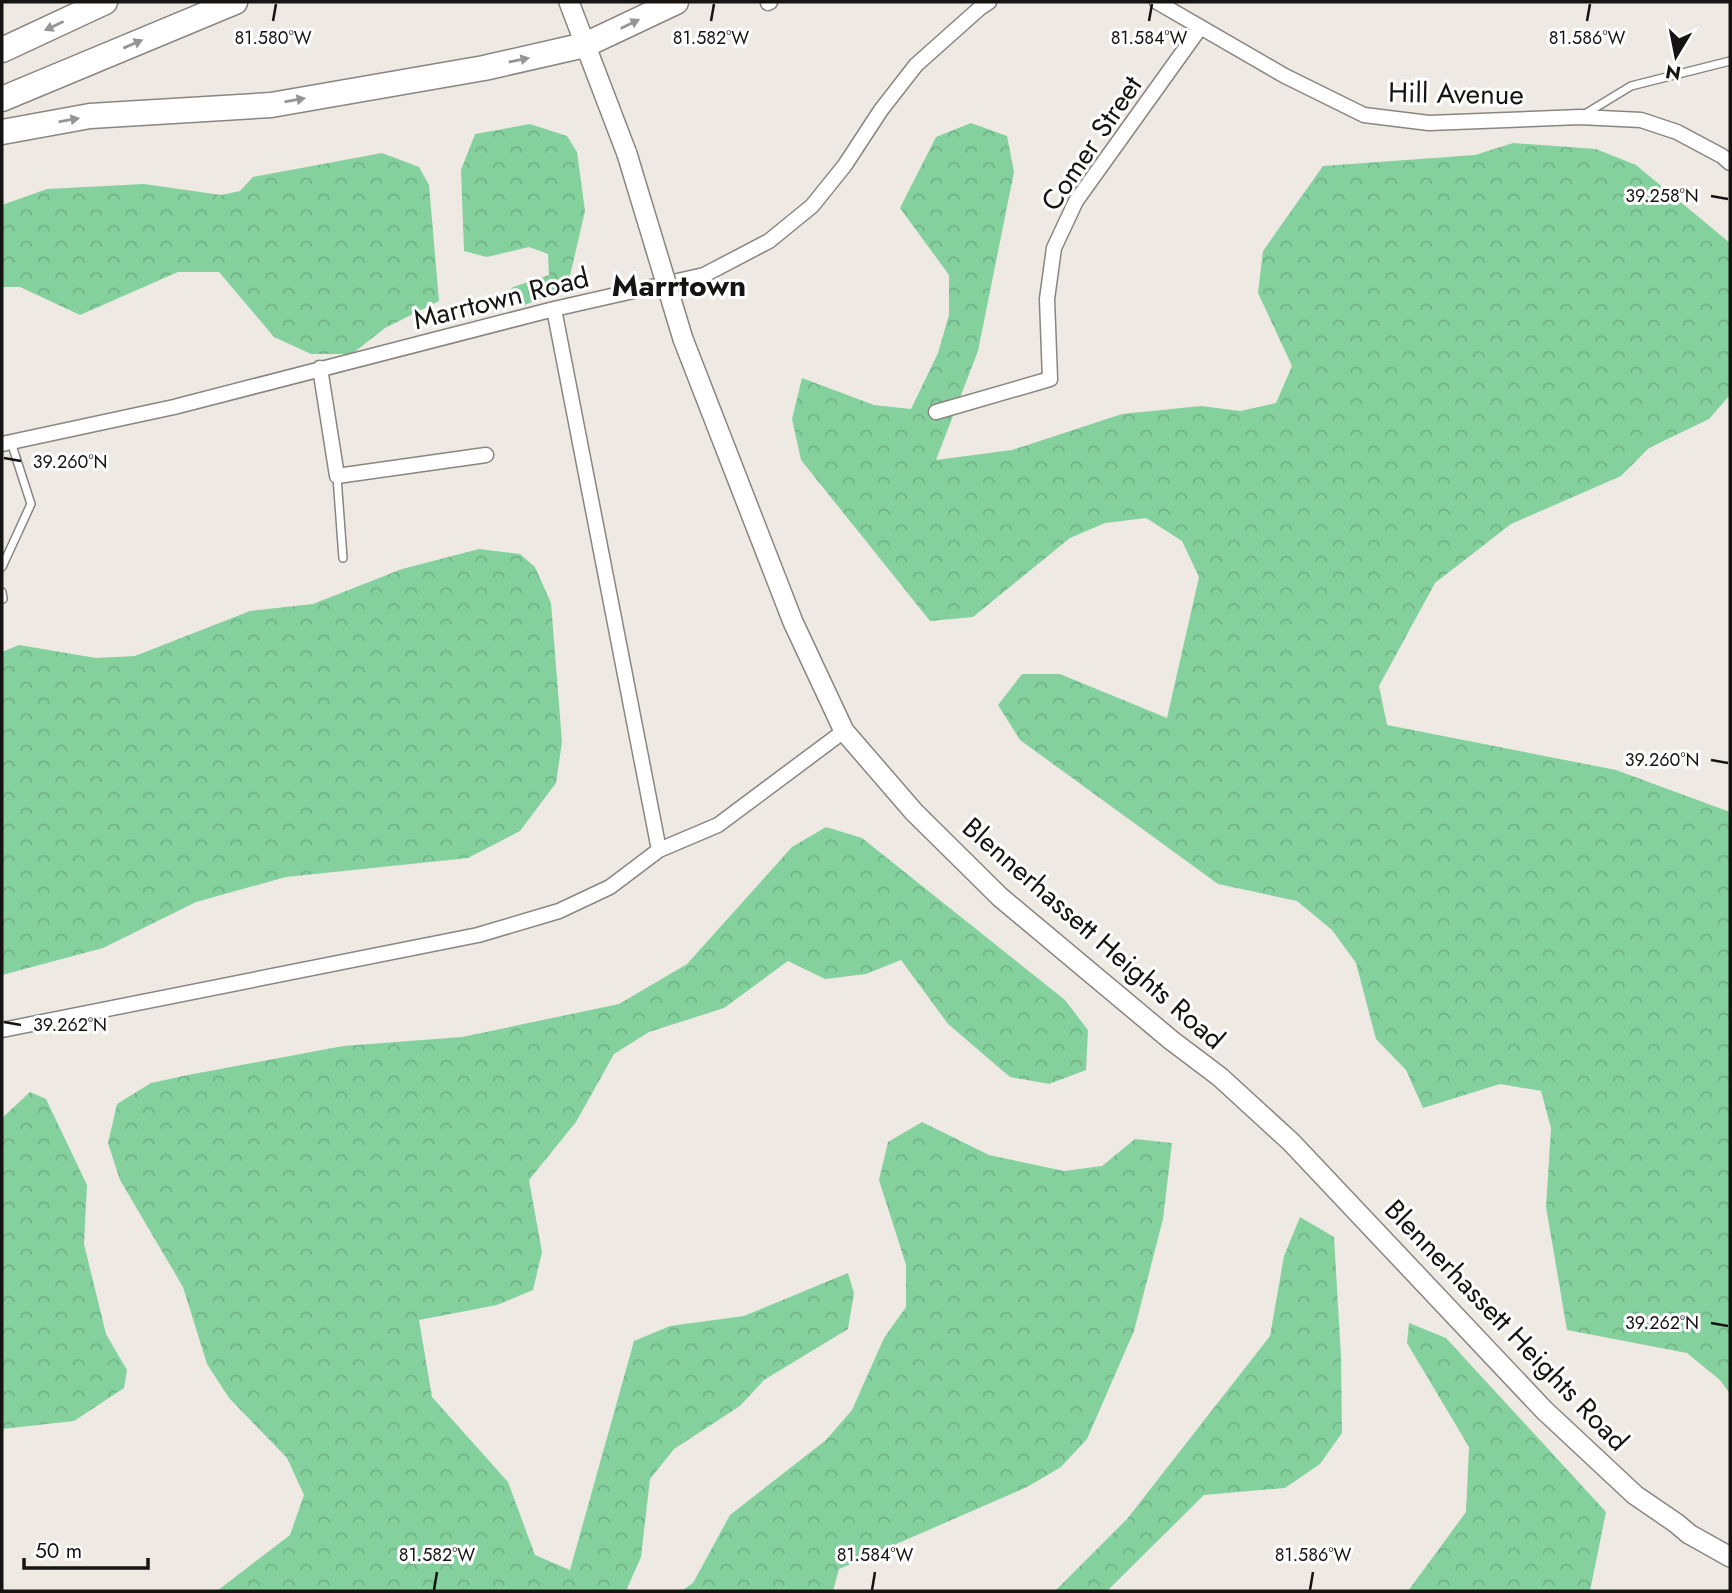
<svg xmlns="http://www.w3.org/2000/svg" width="1732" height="1593" viewBox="0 0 1732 1593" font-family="Jost,sans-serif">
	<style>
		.forest { fill: url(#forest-crowns) }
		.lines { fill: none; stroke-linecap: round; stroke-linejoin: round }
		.lane-casing { stroke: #8a8580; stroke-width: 10 }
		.street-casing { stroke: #8a8580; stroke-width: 17 }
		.secondary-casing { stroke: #8a8580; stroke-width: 22 }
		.highway-casing { stroke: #8a8580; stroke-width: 27 }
		.lane { stroke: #fff; stroke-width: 7 }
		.street { stroke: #fff; stroke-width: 14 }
		.secondary { stroke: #fff; stroke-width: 19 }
		.highway { stroke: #fff; stroke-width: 24 }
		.secondary-bridge-casing { stroke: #8a8580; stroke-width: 22; stroke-linecap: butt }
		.secondary-bridge { stroke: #fff; stroke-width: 19 }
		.oneway { fill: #969594 }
		.ticks { fill: none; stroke: #161412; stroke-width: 2.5 }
		.labels { text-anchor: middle; stroke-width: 6; stroke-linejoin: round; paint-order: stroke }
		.street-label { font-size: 28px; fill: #161412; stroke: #fff }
		.neighbourhood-label { font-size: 30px; font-weight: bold; fill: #161412; stroke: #fff }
		.ticks-label { font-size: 18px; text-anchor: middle; fill: #161412; stroke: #fff; stroke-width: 6; stroke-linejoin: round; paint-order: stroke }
	</style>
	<defs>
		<pattern id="forest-crowns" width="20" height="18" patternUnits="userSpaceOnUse" patternTransform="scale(1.75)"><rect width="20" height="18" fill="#84d19e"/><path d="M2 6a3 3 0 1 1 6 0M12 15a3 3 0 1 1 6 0" fill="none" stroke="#71b387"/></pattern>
	</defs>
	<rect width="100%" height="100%" fill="#efe9e4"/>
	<path class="forest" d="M971 123 1007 136 1014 172 978 351 936 460 1012 450 1122 414 1201 406 1240 411 1276 403 1292 366 1258 293 1263 251 1323 166 1475 155 1513 143 1596 149 1636 165 1730 243V395L1709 419 1649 448 1621 476 1511 524 1435 583 1379 686 1387 725 1616 770 1730 812V1394L1720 1380 1687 1353 1567 1330 1546 1207 1551 1128 1541 1091 1500 1084 1423 1108 1406 1070 1376 1039 1356 963 1332 930 1297 901 1218 884 1020 740 998 705 1022 674H1060L1167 718 1199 577 1182 541 1146 518 1105 523 1070 538 973 617 930 621 801 460 792 419 802 378 874 405 911 409 938 353 949 315V275L900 208 936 137Z
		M530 124 567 136 577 152 585 211 567 289 522 306 500 301 513 287 549 275 548 254 529 247 487 257 464 251 461 170 475 134Z
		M382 153 419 167 429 185 439 301 385 328 352 354H311L274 337 219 272H178L80 315 20 287H2V205L47 189 144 184 221 195 240 191 253 177Z
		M479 549 520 554 535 567 551 603 562 742 556 783 520 831 468 858 286 877 196 902 103 948 2 975V652L19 645 96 658 135 656 250 611 313 604 402 569Z
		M826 827 862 838 1065 1000 1088 1030 1086 1070 1049 1084 1010 1077 948 1024 901 960 866 974 825 979 788 961 724 1008 649 1032 614 1054 576 1122 529 1180 542 1252 533 1290 497 1305 419 1320 432 1397 508 1482 535 1555 570 1570 634 1341 670 1326 744 1316 848 1273 854 1293 848 1329 764 1380 740 1406 674 1449 650 1479 641 1557 626 1591H217L290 1535 304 1495 287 1458 229 1398 207 1364 183 1287 120 1180 108 1143 117 1104 151 1083 188 1075 343 1046 462 1037 619 1004 687 964 792 847Z
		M30 1092 46 1099 87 1185 84 1244 106 1334 127 1370 124 1388 74 1421 2 1429V1118Z
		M922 1122 989 1155 1064 1171 1102 1166 1135 1139 1172 1143 1163 1219 1134 1331 1087 1439 1061 1467 1027 1487 839 1569 833 1591H681L693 1583 730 1515 826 1440 852 1410 884 1338 906 1307V1265L879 1180 888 1142Z
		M1300 1217 1334 1237 1341 1356 1342 1433 1320 1464 1285 1488 1204 1495 1107 1591H1055L1127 1519 1270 1336 1284 1256Z
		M1409 1323 1446 1338 1606 1512 1590 1591H1408L1466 1512 1469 1447 1407 1343Z"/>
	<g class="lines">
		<g class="lane-casing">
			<path id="lane" d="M1585 114 1631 86 1730 61
				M337 477 343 558
				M2 567 31 504 11 442
				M2 592 3 599"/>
		</g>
		<g class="street-casing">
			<path id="street" d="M1157 2 1285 76 1364 115 1429 123 1580 117 1641 120 1677 132 1722 156 1730 163
				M768 3 770 2
				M554 309 659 850
				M320 368 337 476 486 455
				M936 412 1050 379 1047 299 1054 248 1076 201 1200 28
				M2 444 174 407 554 309 704 275 769 241 812 206 845 165 881 110 916 65 980 8 989 2
				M2 1030 478 935 559 911 610 887 659 850 718 825 844 731"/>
		</g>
		<g class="secondary-casing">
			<path id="secondary" d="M569 2 627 154
				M683 339 793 622 844 731 914 812 1000 897 1171 1040 1220 1077 1291 1142 1544 1410 1635 1495 1676 1523 1689 1534 1730 1557"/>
		</g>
		<g class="highway-casing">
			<path id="highway" d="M2 50 105 2
				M2 99 235 2
				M2 132 90 116 271 105 484 68 585 45 676 2"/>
		</g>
		<use href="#lane" class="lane"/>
		<use href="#street" class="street"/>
		<use href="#secondary" class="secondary"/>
		<use href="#highway" class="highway"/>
		<g class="secondary-bridge-casing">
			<path id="secondary-bridge" d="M627 154 683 339"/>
		</g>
		<use href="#secondary-bridge" class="secondary-bridge"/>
	</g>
	<defs><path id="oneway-solid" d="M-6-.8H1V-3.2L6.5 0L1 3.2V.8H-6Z" transform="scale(1.75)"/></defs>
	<g class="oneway">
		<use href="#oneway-solid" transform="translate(630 24) rotate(-26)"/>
		<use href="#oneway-solid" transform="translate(54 26) rotate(155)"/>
		<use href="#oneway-solid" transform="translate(133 44) rotate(-23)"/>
		<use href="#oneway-solid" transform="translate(519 60) rotate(-12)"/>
		<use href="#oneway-solid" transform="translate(295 100) rotate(-10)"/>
		<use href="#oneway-solid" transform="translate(69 120) rotate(-10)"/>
	</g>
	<path class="ticks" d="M273 21 276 4M711 21 714 4M1149 21 1152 4M1587 21 1590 4M1711 196 1728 199M4 458 21 461M1711 760 1728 763M4 1022 21 1025M1711 1323 1728 1326M434 1590 437 1572M872 1590 875 1572M1310 1590 1313 1572"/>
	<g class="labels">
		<g class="street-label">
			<text transform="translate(1456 93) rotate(1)" y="10">Hill Avenue</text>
			<text transform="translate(1091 143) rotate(-56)" y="10">Comer Street</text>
			<text transform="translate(501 298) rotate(-14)" y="10">Marrtown Road</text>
			<text transform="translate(1094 933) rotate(41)" y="10">Blennerhassett Heights Road</text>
			<text transform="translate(1507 1325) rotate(46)" y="10">Blennerhassett Heights Road</text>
		</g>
		<g class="neighbourhood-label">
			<text x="679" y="296">Marrtown</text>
		</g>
	</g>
	<g class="ticks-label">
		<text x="273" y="44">81.580°W</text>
		<text x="711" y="44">81.582°W</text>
		<text x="1149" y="44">81.584°W</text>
		<text x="1587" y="44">81.586°W</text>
		<text x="1662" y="202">39.258°N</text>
		<text x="70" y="468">39.260°N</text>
		<text x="1662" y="766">39.260°N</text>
		<text x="70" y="1031">39.262°N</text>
		<text x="1662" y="1329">39.262°N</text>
		<text x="437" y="1561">81.582°W</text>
		<text x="875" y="1561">81.584°W</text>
		<text x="1313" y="1561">81.586°W</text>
	</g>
	<rect width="1732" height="1593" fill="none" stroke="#161412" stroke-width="7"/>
	<g transform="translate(1676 56) rotate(190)" stroke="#ffffff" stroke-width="5" paint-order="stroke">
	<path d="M0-5L12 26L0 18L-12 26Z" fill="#161412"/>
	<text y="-10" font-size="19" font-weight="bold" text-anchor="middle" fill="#161412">N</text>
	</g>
	<path d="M24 1558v10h124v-10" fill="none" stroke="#161412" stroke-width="3.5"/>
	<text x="35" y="1558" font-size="21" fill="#161412" stroke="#ffffff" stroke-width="5" paint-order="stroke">50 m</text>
</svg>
